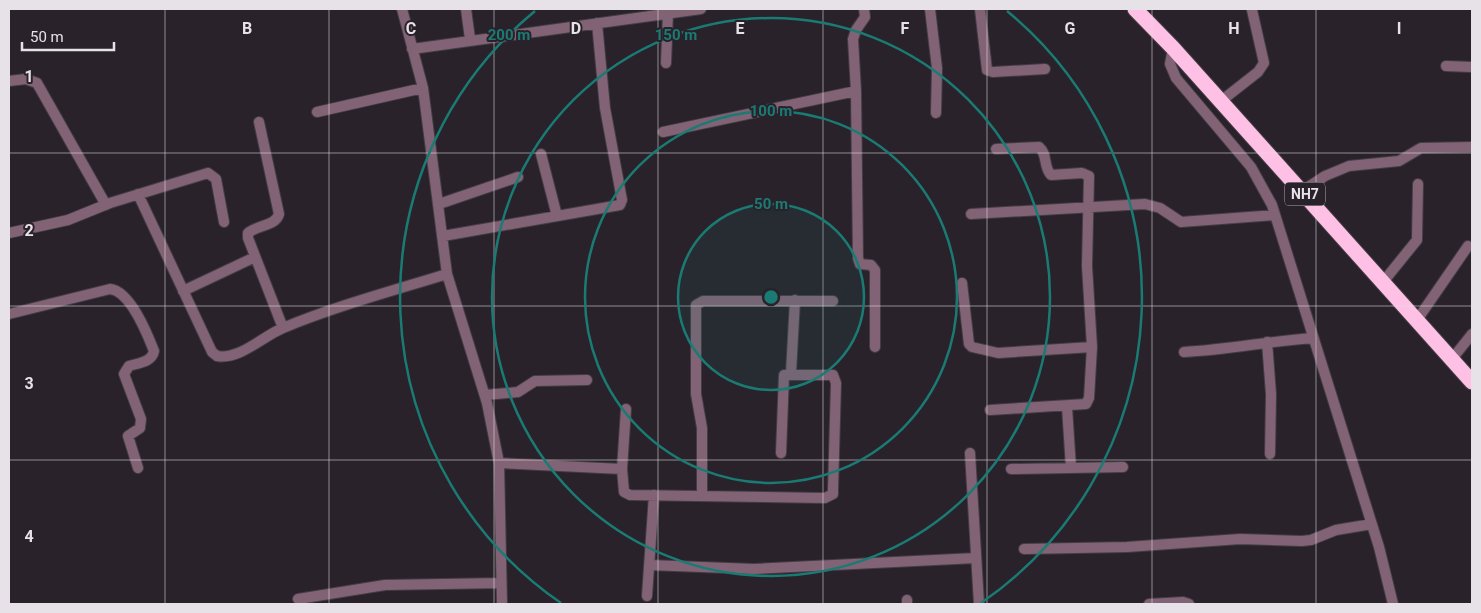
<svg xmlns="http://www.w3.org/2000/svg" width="1481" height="613" viewBox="0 0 1481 613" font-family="Roboto,sans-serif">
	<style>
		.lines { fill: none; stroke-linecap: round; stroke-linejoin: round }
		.street-casing { stroke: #433d44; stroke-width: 12 }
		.highway-casing { stroke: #433d44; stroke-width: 17 }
		.street { stroke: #826376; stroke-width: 10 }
		.highway { stroke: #fec0e5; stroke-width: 15 }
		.grid { fill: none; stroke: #e6e2e7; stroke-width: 1; stroke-opacity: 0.55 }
		.ring { fill: none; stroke: #1a7b74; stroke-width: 2.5 }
		.labels { text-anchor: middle; stroke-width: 4; stroke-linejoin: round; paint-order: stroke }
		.shield { fill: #29222a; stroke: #ada8ae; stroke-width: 1 }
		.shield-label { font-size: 14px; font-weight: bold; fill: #e6e2e7 }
		.grid-label { font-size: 16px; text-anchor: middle; font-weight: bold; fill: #e6e2e7; stroke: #29222a; stroke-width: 4; stroke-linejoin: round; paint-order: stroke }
		.centre { fill: #1a7b74; stroke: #29222a; stroke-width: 2.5 }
		.ring-label { font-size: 15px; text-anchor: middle; font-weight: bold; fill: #1a7b74; stroke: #29222a; stroke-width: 4; stroke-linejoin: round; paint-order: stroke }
	</style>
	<rect width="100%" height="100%" fill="#29222a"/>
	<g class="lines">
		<g class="street-casing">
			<path id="street" d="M402 9 423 88 447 274 487 403 499 463 502 604
				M466 9 470 39
				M864 9 865 17 856 30 853 39 856 91 858 258 860 264 871 265 875 270V347
				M930 9 937 68 936 113
				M980 9 987 70 993 72 1045 69
				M1173 48 1170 64 1176 78 1251 167 1272 205 1379 547 1393 604
				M412 49 701 9
				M666 63 668 12
				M1446 66 1472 67
				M9 81 26 79 37 83 106 205
				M1221 101 1258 72 1264 63 1252 10
				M317 112 423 88
				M259 122 279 214C276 226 257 225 248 233V238L283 328
				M663 132 856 91
				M541 154 557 216
				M1302 191 1325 176 1349 166 1399 161 1421 148 1472 147
				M138 194 212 352 217 356C240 360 263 336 283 328 336 306 392 291 447 274
				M439 204 518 177
				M971 214 1145 204 1160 208 1181 222 1275 215
				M9 233 68 220 110 203 208 173 216 179 224 222
				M443 236 620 205 622 200 605 108 597 23
				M1383 282 1417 240 1418 184
				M962 283 969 344 972 347 998 353 1092 347
				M183 291 255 257
				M9 314 110 289C130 291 147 333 154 351 152 362 139 363 129 366L124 374 141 419 140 428 128 436 138 468
				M1417 320 1468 246
				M1267 342 1271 394 1270 454
				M1184 352C1227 350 1269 341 1313 338
				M1452 359 1472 334
				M791 373 795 300
				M485 395 518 392 535 381 587 380
				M1067 407 1071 468
				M990 410 1086 404 1089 398 1092 347 1087 266 1089 176 1082 173 1051 175C1043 167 1048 154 1039 147L996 149
				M970 453 979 604
				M499 463 622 469 624 492 630 495 825 498 833 494V490L836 383 833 375H784L781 453
				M622 469 626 409
				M1011 469 1123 467
				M702 495V428L696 394V305L703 301H833
				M1024 549 1127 547 1240 539 1302 541 1311 540 1336 530 1372 524
				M649 565 754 569 976 558
				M647 596 654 495
				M298 599 385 585 501 583
				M907 600V604
				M1149 604 1183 602 1189 604"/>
		</g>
		<g class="highway-casing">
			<path id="highway" d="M1135 9 1173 48 1472 382"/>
		</g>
		<use href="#street" class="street"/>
		<use href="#highway" class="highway"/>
	</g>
	<path class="grid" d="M165 9V604M329 9V604M494 9V604M658 9V604M823 9V604M987 9V604M1152 9V604M1316 9V604M9 153H1472M9 306H1472M9 460H1472"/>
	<circle cx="771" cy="297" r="93" fill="#1a7b74" fill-opacity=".12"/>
	<g class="ring">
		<circle cx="771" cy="297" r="93"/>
		<circle cx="771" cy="297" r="186"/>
		<circle cx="771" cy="297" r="279"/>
		<path d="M561 603A371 371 0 0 1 535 11M1007 11A371 371 0 0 1 981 603"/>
	</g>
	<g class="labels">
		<rect class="shield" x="1285" y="182.5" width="40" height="23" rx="4"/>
		<g class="shield-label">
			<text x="1305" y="199">NH7</text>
		</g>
	</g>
	<g class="grid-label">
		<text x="247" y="34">B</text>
		<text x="411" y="34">C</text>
		<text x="576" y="34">D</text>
		<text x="740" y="34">E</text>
		<text x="905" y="34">F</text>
		<text x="1070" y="34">G</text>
		<text x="1234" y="34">H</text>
		<text x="1399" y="34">I</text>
		<text x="29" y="82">1</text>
		<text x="29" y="236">2</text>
		<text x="29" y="389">3</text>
		<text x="29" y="542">4</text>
	</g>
	<circle cx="771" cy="297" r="8" class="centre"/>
	<g class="ring-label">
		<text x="509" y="40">200 m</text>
		<text x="676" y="40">150 m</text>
		<text x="771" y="116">100 m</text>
		<text x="771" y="209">50 m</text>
	</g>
	<rect width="1481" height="613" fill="none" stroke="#e6e2e7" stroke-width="20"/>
	<path d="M22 42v8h92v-8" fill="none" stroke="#e6e2e7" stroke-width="2.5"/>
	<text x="30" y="42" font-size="15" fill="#e6e2e7" stroke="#29222a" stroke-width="4" paint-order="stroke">50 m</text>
</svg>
